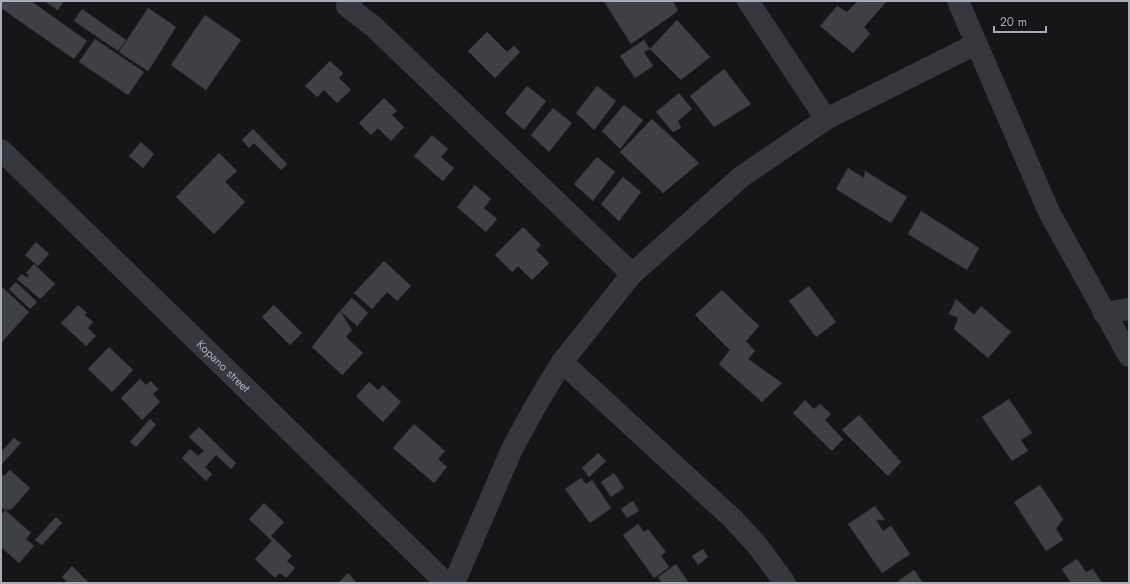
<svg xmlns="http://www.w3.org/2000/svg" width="1130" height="584" viewBox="0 0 1130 584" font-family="Jost,sans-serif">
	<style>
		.building { fill: #404145; stroke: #303034 }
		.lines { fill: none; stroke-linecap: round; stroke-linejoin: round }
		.minor { stroke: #37383d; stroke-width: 22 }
		.labels { text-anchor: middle; stroke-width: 4; stroke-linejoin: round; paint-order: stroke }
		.street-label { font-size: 12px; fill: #a8adb8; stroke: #111113 }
	</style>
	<rect width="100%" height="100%" fill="#161618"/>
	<path class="building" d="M1 1H31L87 41 74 59 1 8Z
		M44 1H64L58 10Z
		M604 1H673L678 11 631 44Z
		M858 1H887L864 27 870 34 853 53 820 26 837 6 847 12Z
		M148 8 176 27 148 71 119 52Z
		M82 9 126 40 118 51 74 21Z
		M205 15 241 40 206 90 171 65Z
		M677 20 710 57 681 80 650 49Z
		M487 32 507 52 514 46 520 52 495 78 468 51Z
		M95 39 144 72 128 95 79 62Z
		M644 40 650 49 644 52 653 66 635 78 620 56Z
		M330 61 343 73 339 78 351 90 337 103 324 90 317 97 305 86Z
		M724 69 751 104 714 127 690 96Z
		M527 86 546 101 524 130 505 113Z
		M597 86 616 101 594 130 576 113Z
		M679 93 692 109 678 121 681 128 673 132 656 112Z
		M384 98 397 111 392 115 404 127 391 141 378 128 371 135 359 123Z
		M624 105 643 120 620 149 602 131Z
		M553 108 572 123 549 152 531 135Z
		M652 119 699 163 663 193 620 152Z
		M253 129 287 164 281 170 254 143 249 148 242 140Z
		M432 135 448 149 441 157 454 168 443 181 414 156Z
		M141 142 154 154 143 168 129 156Z
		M219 153 237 171 225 182 245 202 214 234 176 197Z
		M597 157 615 172 593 201 574 184Z
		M848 168 864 178 865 171 907 197 891 223 836 189Z
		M623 177 641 192 619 221 601 204Z
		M475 185 491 199 484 208 497 219 486 232 457 207Z
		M921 211 979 248 967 270 908 234Z
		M523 227 541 245 536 250 549 263 532 280 518 266 512 272 495 255Z
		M36 242 49 254 38 266 25 255Z
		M384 261 411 286 397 301 387 292 372 309 354 293Z
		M34 264 55 284 40 299 17 279 22 274 27 278 29 275 26 273Z
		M16 282 37 302 30 309 9 289Z
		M1 286 29 312 1 343Z
		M809 286 836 322 816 337 789 301Z
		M722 290 759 326 746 341 755 351 748 359 782 383 762 402 719 364 730 350 695 315Z
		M352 298 368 313 357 326 340 311Z
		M956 299 974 315 981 306 1011 332 988 358 954 329 958 318 949 314Z
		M78 305 87 313 85 315 93 322 88 328 96 336 86 346 61 323Z
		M274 305 302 333 290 345 262 317Z
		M340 311 352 330 346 337 363 353 342 375 312 347Z
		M109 347 133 370 112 392 88 369Z
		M140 379 146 385 151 381 158 389 153 394 160 402 142 420 121 398Z
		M369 382 378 390 383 385 401 402 383 422 356 396Z
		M1009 399 1032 433 1021 440 1028 451 1012 461 982 417Z
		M805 400 814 409 820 404 831 414 825 420 843 439 832 451 793 413Z
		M859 415 901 462 888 476 842 430Z
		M150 419 156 425 136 447 130 442Z
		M414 424 445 451 438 459 447 467 434 483 393 448Z
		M199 427 236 463 231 469 216 455 205 467 212 474 206 481 182 458 190 449 198 456 204 451 189 437Z
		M14 438 21 443 1 465V452Z
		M598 453 606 461 589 477 582 468Z
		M10 470 30 488 12 509 5 510 1 507V474L4 476Z
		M614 473 624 488 611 497 601 482Z
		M581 478 586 484 592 480 611 508 590 523 565 489Z
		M1040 485 1063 519 1056 529 1063 540 1046 551 1014 502Z
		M633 501 639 511 627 518 621 509Z
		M264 503 284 522 271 536 292 556 287 561 295 568 286 578 280 573 275 578 255 559 272 541 249 519Z
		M875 506 885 520H876L883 531 891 526 910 554 882 573 848 524Z
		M5 510 31 533 26 539 34 546 19 563 1 547V516Z
		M56 517 62 523 42 545 35 540Z
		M638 524 644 532 648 529 666 552 661 556 669 567 654 578 623 535Z
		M703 549 708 557 698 565 692 556Z
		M1077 559 1086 572 1093 569 1102 583H1071L1062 569Z
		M676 564 689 583H662L658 577Z
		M72 566 89 583H68L62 577Z
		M914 570 923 583H900L898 581Z
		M348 573 357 583H338Z"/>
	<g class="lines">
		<g class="minor">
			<path d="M352 1 347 6 374 27 632 274"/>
			<path d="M748 1 826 119"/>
			<path d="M958 1 1049 212 1129 356"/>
			<path id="s1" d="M1 150 446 583"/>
			<path d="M1104 313 1129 309"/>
			<path d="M562 362 732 518 757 545 785 583"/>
			<path d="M454 583 512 449 536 405 562 362 632 274 741 177 826 119 976 44"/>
		</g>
	</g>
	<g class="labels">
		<g class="street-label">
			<text dy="4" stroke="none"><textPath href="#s1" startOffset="310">Kopano street</textPath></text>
		</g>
	</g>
	<rect width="1130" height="584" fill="none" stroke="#a8adb8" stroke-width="4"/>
	<path d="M994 26v6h52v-6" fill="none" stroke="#a8adb8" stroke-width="2"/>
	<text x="1000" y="26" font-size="12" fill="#a8adb8" stroke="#111113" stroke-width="3" paint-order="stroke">20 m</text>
</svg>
